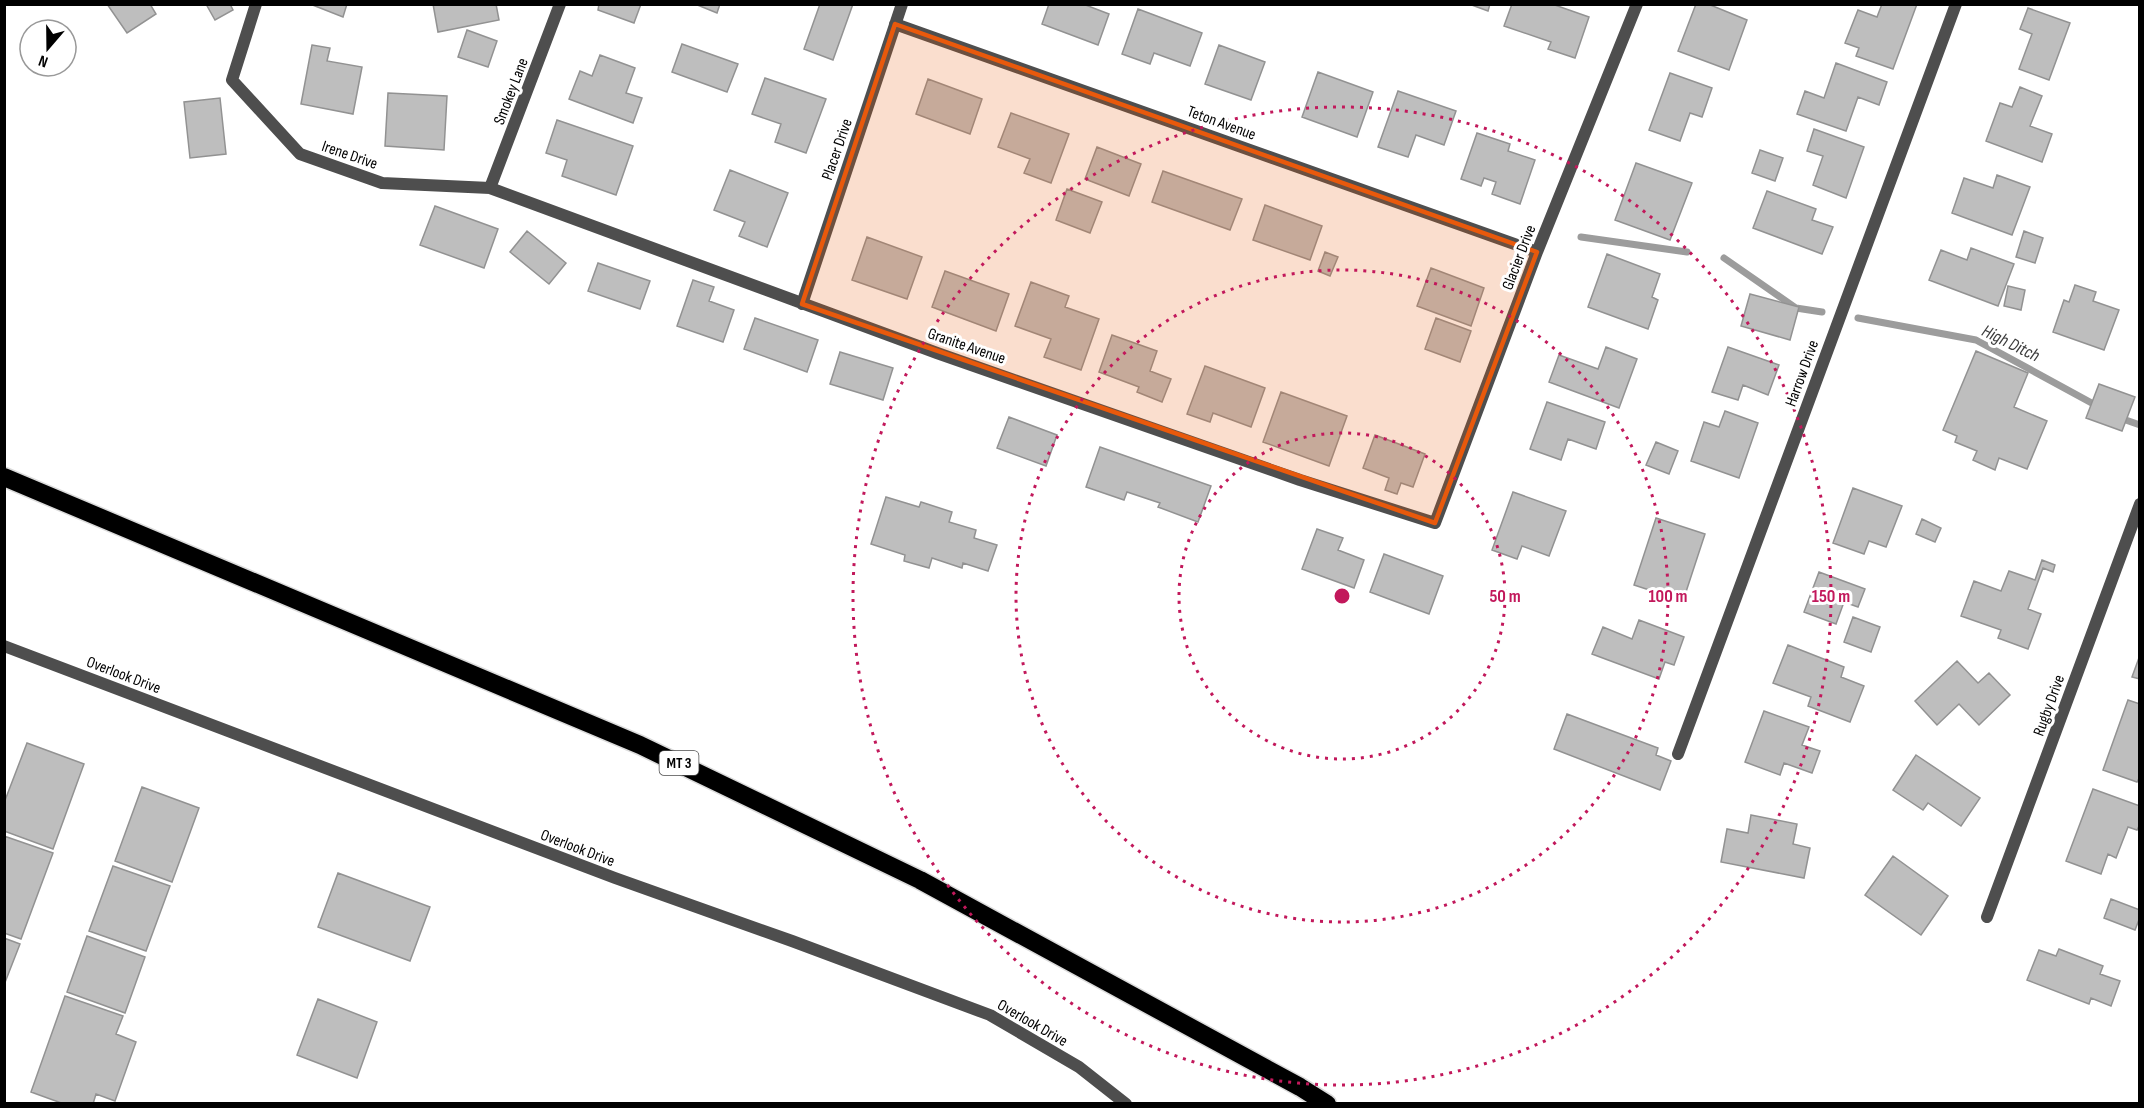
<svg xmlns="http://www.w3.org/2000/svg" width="2144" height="1108" viewBox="0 0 2144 1108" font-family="'Sofia Sans Condensed',sans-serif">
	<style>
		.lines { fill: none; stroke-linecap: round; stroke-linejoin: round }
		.stream { stroke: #9c9c9c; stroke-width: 7 }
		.building { fill: #bebebe; stroke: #929292; stroke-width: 1.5 }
		.highway-casing { stroke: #dbdbdb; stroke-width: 21 }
		.street { stroke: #4e4e4e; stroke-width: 12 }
		.highway { stroke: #000; stroke-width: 18 }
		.marked { fill: #e8590c; fill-opacity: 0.2; stroke: #e8590c; stroke-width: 4.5; stroke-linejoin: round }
		.ring { fill: none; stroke: #c2185b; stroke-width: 3; stroke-dasharray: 3 6 }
		.labels { text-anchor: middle; stroke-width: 6; stroke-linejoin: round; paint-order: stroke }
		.shield { fill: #fff; stroke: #4c4c4c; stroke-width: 1.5 }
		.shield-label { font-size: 15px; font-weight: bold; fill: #000 }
		.street-label { font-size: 16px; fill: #000; stroke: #fff }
		.water-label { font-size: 18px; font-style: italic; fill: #3d3d3d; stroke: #fff }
		.centre { fill: #c2185b; stroke: #fff; stroke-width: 3 }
		.ring-label { font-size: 18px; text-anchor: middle; font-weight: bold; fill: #c2185b; stroke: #fff; stroke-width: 6; stroke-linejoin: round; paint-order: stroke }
	</style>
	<rect width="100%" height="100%" fill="#fff"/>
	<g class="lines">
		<path class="stream" d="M1581 237 1687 252
			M1724 258 1796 308 1822 312
			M1858 318 1976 340 2099 407
			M2120 418 2140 425"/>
	</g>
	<path class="building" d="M107 4H150L156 14 127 33Z
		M206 4H230L233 10 215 20Z
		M310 4H347L343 17Z
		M433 4H496L499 20 438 32Z
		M599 4H641L634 23 598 10Z
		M695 4H720L717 13Z
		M820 4H853L833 60 804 49Z
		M1049 4H1083L1109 14 1098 45 1042 24Z
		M1469 4H1490L1488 11Z
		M1512 4H1552L1589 17 1575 58 1548 49 1551 42 1504 26Z
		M1696 4H1708L1747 20 1729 70 1678 51Z
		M1882 4H1917L1893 69 1856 56 1859 48 1845 43 1858 10 1877 17Z
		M2028 8 2070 23 2049 80 2019 69 2032 34 2020 29Z
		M1138 9 1202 33 1190 66 1154 53 1150 64 1122 54Z
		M467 30 497 41 488 67 458 57Z
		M682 44 738 64 727 92 672 72Z
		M312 45 330 48 327 61 362 67 353 114 301 104Z
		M1219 45 1265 62 1251 100 1205 84Z
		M600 55 635 68 626 93 642 98 633 123 569 99 580 71 592 76Z
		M1836 63 1887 82 1879 105 1858 97 1846 131 1797 114 1805 91 1824 98Z
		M1318 72 1373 92 1357 137 1302 117Z
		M1670 73 1712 88 1702 117 1690 113 1680 141 1649 130Z
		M765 78 826 99 806 153 775 142 781 124 752 114Z
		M928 79 982 99 970 134 916 114Z
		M2020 87 2042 96 2030 126 2052 134 2042 162 1986 141 2000 103 2012 107Z
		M1398 91 1456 111 1444 145 1416 135 1408 157 1378 147Z
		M388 93 447 96 444 150 385 146Z
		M220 98 226 154 190 158 184 102Z
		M1011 113 1069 134 1051 183 1024 173 1030 159 998 147Z
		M557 120 633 146 616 195 562 176 567 160 546 153Z
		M1814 129 1864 147 1846 198 1813 185 1823 156 1807 151Z
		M1477 133 1510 144 1508 151 1535 160 1520 204 1492 194 1496 182 1484 178 1481 186 1461 179Z
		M1097 147 1141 164 1129 196 1085 179Z
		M1760 150 1783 158 1775 181 1752 173Z
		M1636 163 1692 183 1670 240 1615 220Z
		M730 170 788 193 767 247 739 236 745 222 714 210Z
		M1163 171 1242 199 1230 230 1152 202Z
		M1997 175 2030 187 2012 235 1952 213 1964 178 1993 188Z
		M1067 189 1102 202 1090 233 1056 220Z
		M1767 191 1816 209 1812 220 1833 227 1822 254 1753 228Z
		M1265 205 1322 226 1310 260 1253 240Z
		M435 206 498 229 484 268 420 245Z
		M527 231 566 263 549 284 510 252Z
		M2024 231 2043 238 2035 263 2016 257Z
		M867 237 922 257 907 299 852 280Z
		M1971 248 2014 264 1998 306 1929 280 1941 250 1967 260Z
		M1325 252 1338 257 1330 276 1318 271Z
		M1607 254 1660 274 1652 297 1658 300 1648 329 1588 307Z
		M598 263 650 281 640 309 588 291Z
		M1431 268 1484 288 1471 326 1417 306Z
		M945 271 1009 294 996 331 932 307Z
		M693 280 714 287 709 301 734 310 723 342 677 326Z
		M1031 282 1069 296 1065 307 1099 319 1081 370 1044 357 1051 339 1015 326Z
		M2075 285 2096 292 2093 301 2119 310 2104 350 2053 332 2064 300 2069 302Z
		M2008 286 2025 290 2021 310 2004 306Z
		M1750 294 1799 307 1790 340 1741 326Z
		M755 318 818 340 807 372 744 349Z
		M1436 318 1471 331 1460 362 1425 349Z
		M1112 335 1157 351 1150 371 1171 379 1162 402 1137 392 1139 387 1099 372Z
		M1606 347 1637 359 1619 408 1549 382 1559 355 1598 369Z
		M1728 347 1779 365 1768 395 1743 385 1738 400 1712 392Z
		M1976 351 2028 373 2014 407 2047 421 2027 469 1999 458 1995 470 1973 460 1977 451 1955 442 1957 436 1943 430Z
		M840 352 893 368 883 400 830 384Z
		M1205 366 1265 388 1251 427 1213 413 1210 422 1187 414Z
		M2099 384 2135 397 2122 431 2086 418Z
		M1281 392 1347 416 1329 466 1263 442Z
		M1547 402 1605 422 1596 449 1568 439 1561 460 1530 449Z
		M1725 411 1758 423 1739 478 1691 461 1704 422 1719 427Z
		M1009 417 1057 435 1046 466 997 448Z
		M1375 435 1425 454 1413 487 1401 483 1397 494 1385 490 1389 478 1363 468Z
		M1656 442 1678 451 1669 474 1646 465Z
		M1100 447 1211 486 1198 522 1158 507 1160 503 1127 492 1124 500 1086 487Z
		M1853 488 1902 506 1886 547 1869 541 1864 554 1833 543Z
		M1513 492 1566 511 1549 556 1522 546 1517 559 1492 550Z
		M886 497 919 507 921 502 952 512 949 522 976 530 974 538 997 545 988 571 963 563 962 568 932 558 929 568 904 561 905 555 871 544Z
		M1656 518 1705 534 1683 601 1634 585Z
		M1922 519 1941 528 1935 542 1916 534Z
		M1317 529 1343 538 1338 550 1364 560 1354 588 1302 569Z
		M1384 554 1443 576 1429 614 1370 592Z
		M2042 560 2055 565 2053 572 2043 568 2028 609 2041 614 2028 649 1998 638 2001 630 1961 616 1974 581 2001 591 2009 571 2035 580Z
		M1819 572 1865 589 1858 607 1844 602 1836 624 1804 612Z
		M1853 617 1880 627 1871 652 1844 642Z
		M1639 620 1684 637 1674 665 1665 662 1659 679 1592 654 1603 627 1632 639Z
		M1788 645 1844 667 1841 677 1864 686 1850 722 1808 706 1811 697 1773 683Z
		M2140 655V679L2132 677Z
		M1957 661 1978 683 1989 673 2010 695 1979 725 1959 704 1937 725 1915 701Z
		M2128 700 2140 704V777L2137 782 2103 770Z
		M1764 711 1809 727 1802 745 1820 751 1812 773 1784 763 1780 775 1745 762Z
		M1567 714 1658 748 1656 755 1671 761 1660 790 1554 749Z
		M27 743 84 764 53 849 4 831V803Z
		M1916 755 1980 798 1961 826 1928 803 1923 810 1893 790Z
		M142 787 199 808 172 882 115 861Z
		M2093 789 2140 806V824L2137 830 2128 827 2116 858 2108 854 2101 874 2066 861Z
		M1751 815 1797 824 1793 844 1810 848 1804 878 1721 862 1727 829 1748 833Z
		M4 836 53 853 21 939 4 933Z
		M1893 856 1948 896 1921 935 1865 895Z
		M113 866 170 886 146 951 89 931Z
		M338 873 430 907 410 961 318 927Z
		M2111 899 2140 910V917L2135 930 2104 918Z
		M87 936 145 957 125 1013 67 992Z
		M4 938 20 944 4 985Z
		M2059 949 2103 966 2100 974 2120 981 2111 1006 2091 998 2089 1004 2027 980 2039 950 2056 956Z
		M65 996 123 1016 116 1034 136 1042 115 1101 96 1094 93 1104H64L31 1092Z
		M318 999 377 1022 357 1078 297 1055Z"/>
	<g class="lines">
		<g class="highway-casing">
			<path id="highway" d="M4 477 640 745 920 880 1300 1087 1327 1104"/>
		</g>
		<path class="street" d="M256 4 232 80 300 154 382 183 490 188 937 353 1300 480 1435 523 1537 252 1637 4
			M895 24 1537 252
			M490 188 560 4
			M802 304 902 4
			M4 646 615 878 792 941 990 1015 1079 1067 1126 1104
			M1678 754 1956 4
			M1987 917 2140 504"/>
		<use href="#highway" class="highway"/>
	</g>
	<path class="marked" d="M895 24 1537 252 1435 523 802 304Z"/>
	<g class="ring">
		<circle cx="1342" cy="596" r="163"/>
		<circle cx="1342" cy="596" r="326"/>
		<circle cx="1342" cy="596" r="489"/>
	</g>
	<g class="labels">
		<rect class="shield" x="659.5" y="751" width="39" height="24" rx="4.5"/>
		<g class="shield-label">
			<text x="679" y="768">MT 3</text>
		</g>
		<g class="street-label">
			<text transform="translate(510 91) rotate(-69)" y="6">Smokey Lane</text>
			<text transform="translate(1222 122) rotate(20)" y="6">Teton Avenue</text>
			<text transform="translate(836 149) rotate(-71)" y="6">Placer Drive</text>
			<text transform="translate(350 154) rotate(19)" y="6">Irene Drive</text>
			<text transform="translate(1518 257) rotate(-69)" y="6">Glacier Drive</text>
			<text transform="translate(967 345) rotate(19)" y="6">Granite Avenue</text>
			<text transform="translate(1801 373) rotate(-70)" y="6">Harrow Drive</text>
			<text transform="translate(124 674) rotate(21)" y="6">Overlook Drive</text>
			<text transform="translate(2048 705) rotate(-70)" y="6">Rugby Drive</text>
			<text transform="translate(578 847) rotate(21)" y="6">Overlook Drive</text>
			<text transform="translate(1033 1022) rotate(30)" y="6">Overlook Drive</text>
		</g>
		<g class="water-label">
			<text transform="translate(2011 343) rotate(26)" y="6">High Ditch</text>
		</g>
	</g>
	<circle cx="1342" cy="596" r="9" class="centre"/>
	<g class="ring-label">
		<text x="1505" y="602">50 m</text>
		<text x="1668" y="602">100 m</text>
		<text x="1831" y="602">150 m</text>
	</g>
	<rect width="2144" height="1108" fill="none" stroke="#000000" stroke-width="12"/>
	<g transform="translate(48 48) rotate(200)"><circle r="28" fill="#ffffff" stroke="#999999" stroke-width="1.5"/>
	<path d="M0-4.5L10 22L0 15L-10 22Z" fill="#000000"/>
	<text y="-9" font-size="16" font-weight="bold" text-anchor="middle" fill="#000000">N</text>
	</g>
</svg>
